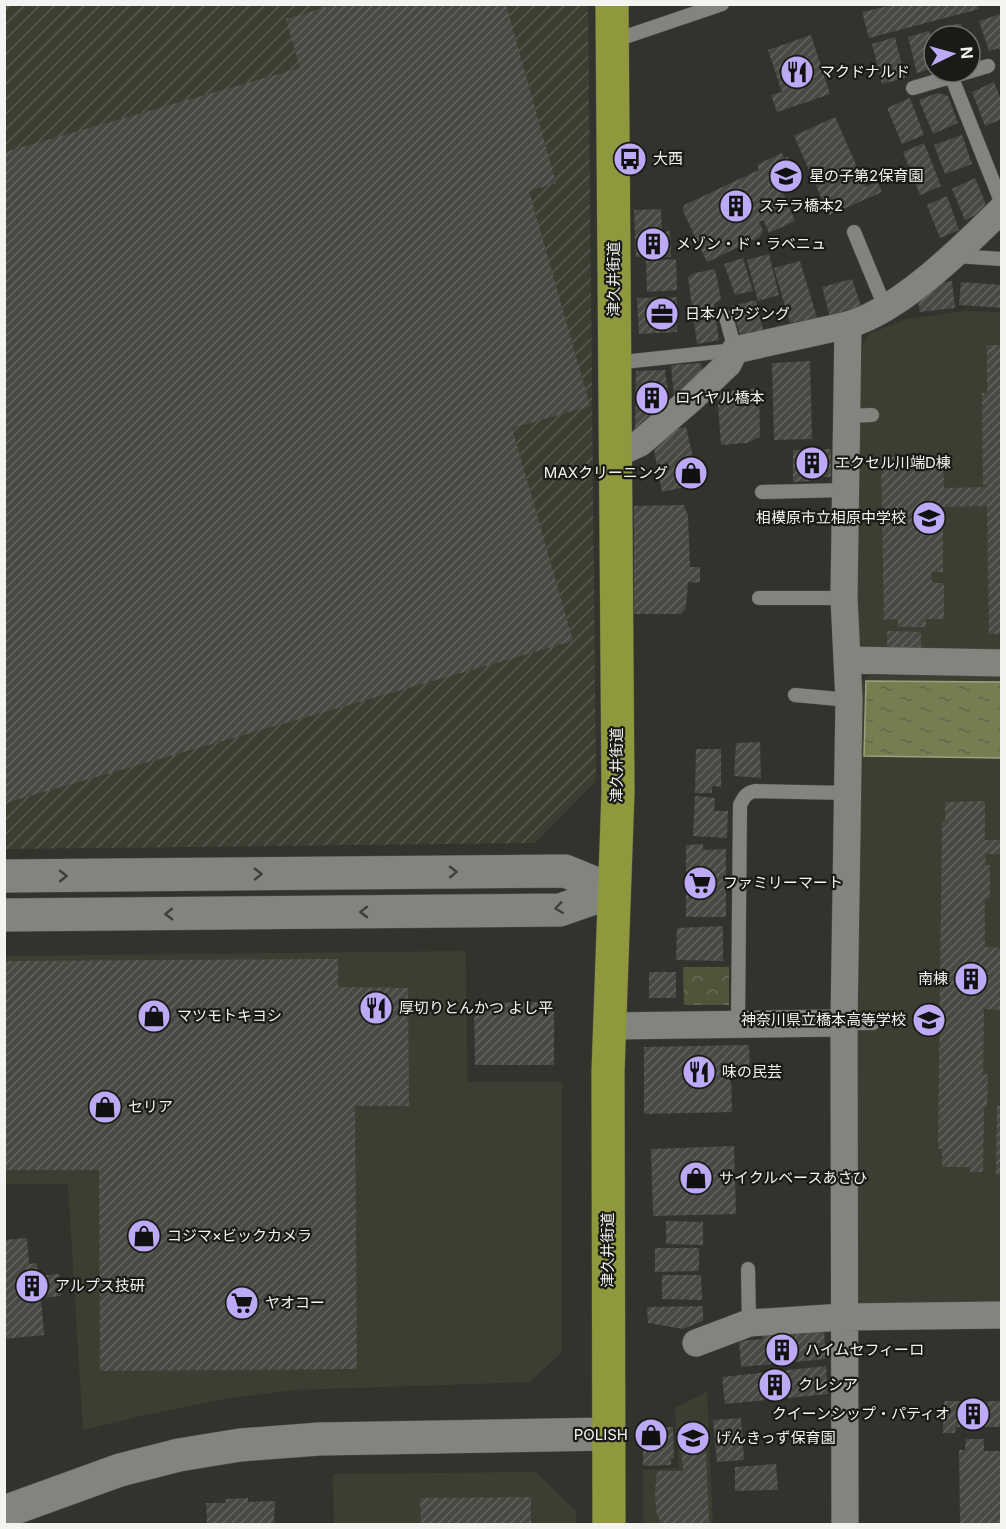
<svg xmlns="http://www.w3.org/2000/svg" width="1006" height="1529" viewBox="0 0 1006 1529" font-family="Inter,'Noto Sans JP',sans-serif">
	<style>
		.built { fill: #3c3e32 }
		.industrial { fill: url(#industrial-furrows) }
		.park { fill: url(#park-crowns) }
		.water { fill: url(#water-ripples); stroke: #9ca080; stroke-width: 1.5 }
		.building { fill: url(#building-hatch) }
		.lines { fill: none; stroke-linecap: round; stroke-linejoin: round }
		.service-casing { stroke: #4d4e49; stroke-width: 15 }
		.minor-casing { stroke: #4d4e49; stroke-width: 28 }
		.tertiary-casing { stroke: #4d4e49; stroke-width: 34 }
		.trunk-casing { stroke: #4d4e49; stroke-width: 34 }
		.service { stroke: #82847d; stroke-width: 14 }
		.minor { stroke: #82847d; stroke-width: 27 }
		.tertiary { stroke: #82847d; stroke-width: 33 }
		.trunk { stroke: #90983e; stroke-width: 33 }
		.oneway { stroke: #3e3f3b }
		.labels { text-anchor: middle; stroke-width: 4.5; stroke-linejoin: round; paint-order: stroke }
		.poi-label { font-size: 15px; fill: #f3f3ef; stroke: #1a1a17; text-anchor: start }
		.street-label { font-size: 15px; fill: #f3f3ef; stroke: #1a1a17 }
	</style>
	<defs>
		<pattern id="industrial-furrows" width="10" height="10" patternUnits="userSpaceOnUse" patternTransform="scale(1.5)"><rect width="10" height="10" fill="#3c3e32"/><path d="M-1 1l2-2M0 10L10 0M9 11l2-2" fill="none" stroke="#595a50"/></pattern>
		<pattern id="park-crowns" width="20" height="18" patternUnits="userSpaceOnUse" patternTransform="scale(1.5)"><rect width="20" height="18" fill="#50543b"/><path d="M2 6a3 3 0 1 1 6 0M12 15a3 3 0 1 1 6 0" fill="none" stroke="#6a6d58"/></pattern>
		<pattern id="water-ripples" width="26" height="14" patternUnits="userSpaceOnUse" patternTransform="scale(1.5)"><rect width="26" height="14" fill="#777d50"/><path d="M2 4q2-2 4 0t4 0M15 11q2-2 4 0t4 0" fill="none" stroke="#62664c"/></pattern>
		<pattern id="building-hatch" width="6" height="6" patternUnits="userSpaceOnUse" patternTransform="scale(1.5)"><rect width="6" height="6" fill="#484943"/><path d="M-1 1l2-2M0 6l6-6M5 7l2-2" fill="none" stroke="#63645e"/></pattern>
	</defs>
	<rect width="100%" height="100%" fill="#32332d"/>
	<path class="built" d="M964 311 1001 312V652L867 650 857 639 860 370 863 344 869 334 906 319Z
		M870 675 1001 676V1306L869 1308 856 1298 857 958 862 681Z
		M466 951 467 1082H562V1352L530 1382 295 1390 224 1399 150 1414 83 1430 68 1184H5L4 956Z
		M707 1392 713 1524H643V1470L679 1468 675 1408Z
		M536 1472 576 1511V1524H334L333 1474Z"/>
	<path class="industrial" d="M4 5H588L596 781 535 843 5 849Z"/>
	<path class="park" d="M683 967H729V1005H684Z"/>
	<path class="water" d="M866 681 1001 682V758L864 756Z"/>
	<path class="building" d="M336 4H506L556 183 529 191 590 406 512 428 573 641 5 803V152L300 68 286 19Z
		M892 5H978L979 9 869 38 862 12Z
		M1000 14 1001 18V54L999 48 989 51 979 21Z
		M961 23 965 36H942L940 29Z
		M929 31 934 50V68L917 73 908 37Z
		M811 35 830 94 777 112 771 95 782 92 768 50Z
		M895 37 905 78 882 84 872 44Z
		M994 82 1002 102V119L985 126 972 92Z
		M937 93 948 96 958 123 933 134 919 100Z
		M910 98 924 135 902 144 887 108Z
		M835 117 866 187 877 181 882 192 829 215 794 136Z
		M962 135 972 164 945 174 934 145Z
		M924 143 941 186 920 195 903 152Z
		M782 153 784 158 788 157 799 181 782 191 795 221 769 233 763 220 759 222 763 231 760 237 707 262 683 211 684 205 759 170 757 165Z
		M975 178 985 202 984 211 965 220 952 189Z
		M947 196 959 230 940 238 927 205Z
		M661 209 662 232 670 231 671 257H636L634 210Z
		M769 254 779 295 758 301 747 260Z
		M743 258 753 291 735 295 724 264Z
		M676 259 677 290 647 292 646 261Z
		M800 261 817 318 790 323 774 268Z
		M715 269 721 299 714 304 719 340 697 344 688 277 695 273Z
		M852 279 861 306 830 317 822 287Z
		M952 281 955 308 920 312 918 300 924 297 934 289 936 284Z
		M961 282 1002 285V308L959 305Z
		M677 297V332L639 334 637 298Z
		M756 300 764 334 741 339 732 306Z
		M987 345H1002V634H989L987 506 931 507V520H943V572H931L932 583H944V619H926V627H898V619L884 620 881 457 943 456 944 488 987 487V485L983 486 982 393H987Z
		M810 361 812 439 774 440 772 363Z
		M701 363 702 376 674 398 671 365Z
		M665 370 670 407 635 430 636 371Z
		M759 388 760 437 747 443 721 445 717 392Z
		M686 427 699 484 662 492 653 445 668 431Z
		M831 449V477H810L811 481 793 482V450Z
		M684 505 688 516 690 567H700V583L688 582 686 608 681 614H634V506Z
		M887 631 921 632V650L887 649Z
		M760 742 761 778 734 776 736 743Z
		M696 749H721V787L712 786V793H695Z
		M695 796 715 798 714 811H728L727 838 693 836Z
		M985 801V840H1002V854H985L986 865H990V898L985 899V947L1002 948V1010L984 1009 983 1075 988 1074 987 1107H984L983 1172H970V1167H942V1149H938L942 822 945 821V802Z
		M703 844V850L726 849V917H686V845Z
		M723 926V961L676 960 677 928Z
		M338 959V987L408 988 409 1106H355L357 1369 100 1371 99 1170H4V961Z
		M649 972H676V998H649Z
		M554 1002V1065H475L474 1003Z
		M749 1045 750 1073H731L732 1112 644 1114V1047Z
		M997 1106H1002V1175H996Z
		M734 1146 736 1214 653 1216 651 1149Z
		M666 1221 703 1222V1245L666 1244Z
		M27 1238 29 1264 37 1263 38 1276 59 1274 61 1296 41 1298 44 1335 4 1339V1240Z
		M655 1248H699V1271L655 1272Z
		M662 1275H701L702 1300 662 1299Z
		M703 1306V1321L683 1329 648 1323 647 1307Z
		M824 1331 826 1359 741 1367 739 1341 763 1339 762 1336Z
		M826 1366 828 1394 725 1404 722 1377Z
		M944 1401H1002V1427H956L955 1433H943Z
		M741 1418 744 1460 717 1462 713 1420Z
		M643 1427H673L674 1458 671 1459V1465L643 1466Z
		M705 1429 709 1523 703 1524H661L656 1511 655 1493 657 1471H683L680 1432Z
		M966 1439H984V1451H1002V1524H960L959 1450H965Z
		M776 1464 778 1490 735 1491V1467Z
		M531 1497V1524H421L420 1498Z
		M248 1498V1502L275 1501 274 1524H207L206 1503H226L225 1499Z"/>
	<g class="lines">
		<g class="service-casing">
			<path id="service" d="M613 41 722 4
				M952 78 1002 204
				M913 88 988 66
				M854 232 885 307
				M956 256 1002 259
				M614 363 735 350 726 317
				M847 416 872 415
				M762 492 846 490
				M759 598H844
				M795 695 849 700
				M844 1023H873
				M738 1024 740 805C744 797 746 793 755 791L848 793
				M748 1269 749 1323"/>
		</g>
		<g class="minor-casing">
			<path id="minor" d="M614 455 640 443 690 400 728 364 735 350 848 325
				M848 660 1002 663
				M609 1026 844 1023
				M696 1343 749 1323 843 1317 1002 1315
				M845 1524 844 1023 849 700 844 598 848 325C902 309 962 248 1002 209"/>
		</g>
		<g class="tertiary-casing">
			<path id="tertiary" d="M4 876 565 871 614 891
				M4 915 560 910 614 891
				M4 1512 120 1470 179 1455 240 1445 319 1439 608 1434"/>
		</g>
		<g class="trunk-casing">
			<path id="trunk" d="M609 1524 608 1072 618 792 612 4"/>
		</g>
		<use href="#service" class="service"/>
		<use href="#minor" class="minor"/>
		<use href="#tertiary" class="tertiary"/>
		<use href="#trunk" class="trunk"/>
	</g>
	<defs><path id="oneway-chevron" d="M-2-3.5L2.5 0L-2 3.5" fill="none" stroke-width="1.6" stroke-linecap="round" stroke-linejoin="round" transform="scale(1.5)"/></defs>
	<g class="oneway">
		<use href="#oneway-chevron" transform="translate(453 872) rotate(-1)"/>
		<use href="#oneway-chevron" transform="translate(258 874) rotate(-1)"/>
		<use href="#oneway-chevron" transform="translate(63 876) rotate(-1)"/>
		<use href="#oneway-chevron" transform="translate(559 908) rotate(172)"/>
		<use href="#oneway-chevron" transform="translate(364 912) rotate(179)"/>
		<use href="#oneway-chevron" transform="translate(169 914) rotate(179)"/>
	</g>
	<defs>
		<g id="restaurant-disc" transform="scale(1.725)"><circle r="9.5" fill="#bcaaf6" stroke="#1a1a17"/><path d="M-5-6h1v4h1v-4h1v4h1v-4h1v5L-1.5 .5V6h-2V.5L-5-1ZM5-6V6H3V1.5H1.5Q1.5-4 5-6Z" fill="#111"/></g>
		<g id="bus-disc" transform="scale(1.725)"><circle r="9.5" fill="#bcaaf6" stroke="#1a1a17"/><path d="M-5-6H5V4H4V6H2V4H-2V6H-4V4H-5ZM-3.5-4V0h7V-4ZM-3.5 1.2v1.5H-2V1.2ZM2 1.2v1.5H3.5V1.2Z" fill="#111"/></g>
		<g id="school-disc" transform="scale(1.725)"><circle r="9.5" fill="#bcaaf6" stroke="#1a1a17"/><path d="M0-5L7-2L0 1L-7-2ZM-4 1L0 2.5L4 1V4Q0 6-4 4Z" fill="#111"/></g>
		<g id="building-disc" transform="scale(1.725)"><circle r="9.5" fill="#bcaaf6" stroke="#1a1a17"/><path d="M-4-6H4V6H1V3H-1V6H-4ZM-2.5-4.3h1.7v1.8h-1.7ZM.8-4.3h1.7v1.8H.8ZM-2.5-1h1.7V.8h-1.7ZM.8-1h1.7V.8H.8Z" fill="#111"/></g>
		<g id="office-disc" transform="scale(1.725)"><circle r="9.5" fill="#bcaaf6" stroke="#1a1a17"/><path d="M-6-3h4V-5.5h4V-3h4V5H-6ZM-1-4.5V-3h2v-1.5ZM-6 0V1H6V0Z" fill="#111"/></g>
		<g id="shop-disc" transform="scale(1.725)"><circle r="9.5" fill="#bcaaf6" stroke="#1a1a17"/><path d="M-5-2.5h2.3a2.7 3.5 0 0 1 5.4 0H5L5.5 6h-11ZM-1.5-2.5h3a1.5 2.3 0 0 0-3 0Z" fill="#111"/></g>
		<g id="supermarket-disc" transform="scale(1.725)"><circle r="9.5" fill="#bcaaf6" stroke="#1a1a17"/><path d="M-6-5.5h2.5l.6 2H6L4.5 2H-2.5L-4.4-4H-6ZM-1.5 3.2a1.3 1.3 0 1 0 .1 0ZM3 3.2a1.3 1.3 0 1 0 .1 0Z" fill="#111"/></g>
	</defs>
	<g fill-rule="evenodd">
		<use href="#restaurant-disc" x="797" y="72"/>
		<use href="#bus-disc" x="630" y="159"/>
		<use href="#school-disc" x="786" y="176"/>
		<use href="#building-disc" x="736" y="206"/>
		<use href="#building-disc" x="653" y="244"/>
		<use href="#office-disc" x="662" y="314"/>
		<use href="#building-disc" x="652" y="398"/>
		<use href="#building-disc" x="812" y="463"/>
		<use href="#shop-disc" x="691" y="473"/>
		<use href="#school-disc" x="929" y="518"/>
		<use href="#supermarket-disc" x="700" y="883"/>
		<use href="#building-disc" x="971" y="979"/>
		<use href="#restaurant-disc" x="376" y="1008"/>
		<use href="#shop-disc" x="154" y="1016"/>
		<use href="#school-disc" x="929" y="1020"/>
		<use href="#restaurant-disc" x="699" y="1072"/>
		<use href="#shop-disc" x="105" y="1107"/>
		<use href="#shop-disc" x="696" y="1178"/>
		<use href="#shop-disc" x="144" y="1236"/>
		<use href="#building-disc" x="32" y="1286"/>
		<use href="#supermarket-disc" x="242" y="1303"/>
		<use href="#building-disc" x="782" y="1350"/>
		<use href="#building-disc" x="775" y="1385"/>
		<use href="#building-disc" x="973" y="1414"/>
		<use href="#shop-disc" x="651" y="1435"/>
		<use href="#school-disc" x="693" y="1438"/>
	</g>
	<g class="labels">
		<g class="poi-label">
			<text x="820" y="77">マクドナルド</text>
			<text x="653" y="164">大西</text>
			<text x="809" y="181">星の子第2保育園</text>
			<text x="759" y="211">ステラ橋本2</text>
			<text x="676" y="249">メゾン・ド・ラベニュ</text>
			<text x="685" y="319">日本ハウジング</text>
			<text x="675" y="403">ロイヤル橋本</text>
			<text x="835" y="468">エクセル川端D棟</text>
			<text x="668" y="478" text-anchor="end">MAXクリーニング</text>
			<text x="906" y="523" text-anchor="end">相模原市立相原中学校</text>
			<text x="723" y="888">ファミリーマート</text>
			<text x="948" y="984" text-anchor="end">南棟</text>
			<text x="399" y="1013">厚切りとんかつ よし平</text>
			<text x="177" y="1021">マツモトキヨシ</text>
			<text x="906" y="1025" text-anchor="end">神奈川県立橋本高等学校</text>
			<text x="722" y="1077">味の民芸</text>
			<text x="128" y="1112">セリア</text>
			<text x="719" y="1183">サイクルベースあさひ</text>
			<text x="167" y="1241">コジマ×ビックカメラ</text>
			<text x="55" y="1291">アルプス技研</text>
			<text x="265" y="1308">ヤオコー</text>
			<text x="805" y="1355">ハイムセフィーロ</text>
			<text x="798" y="1390">クレシア</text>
			<text x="950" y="1419" text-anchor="end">クイーンシップ・パティオ</text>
			<text x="628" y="1440" text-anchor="end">POLISH</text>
			<text x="716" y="1443">げんきっず保育園</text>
		</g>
		<g class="street-label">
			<text transform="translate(614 279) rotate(-90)" y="5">津久井街道</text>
			<text transform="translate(617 765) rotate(-90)" y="5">津久井街道</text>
			<text transform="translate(608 1250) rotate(-90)" y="5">津久井街道</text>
		</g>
	</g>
	<rect width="1006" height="1529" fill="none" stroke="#f3f3ef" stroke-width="12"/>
	<g transform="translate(952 54) rotate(85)"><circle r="28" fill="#1a1a17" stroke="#71716d" stroke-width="1.5"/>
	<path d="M0-4.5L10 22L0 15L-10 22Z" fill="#bcaaf6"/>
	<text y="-9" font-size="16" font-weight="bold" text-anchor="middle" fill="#f3f3ef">N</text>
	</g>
</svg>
